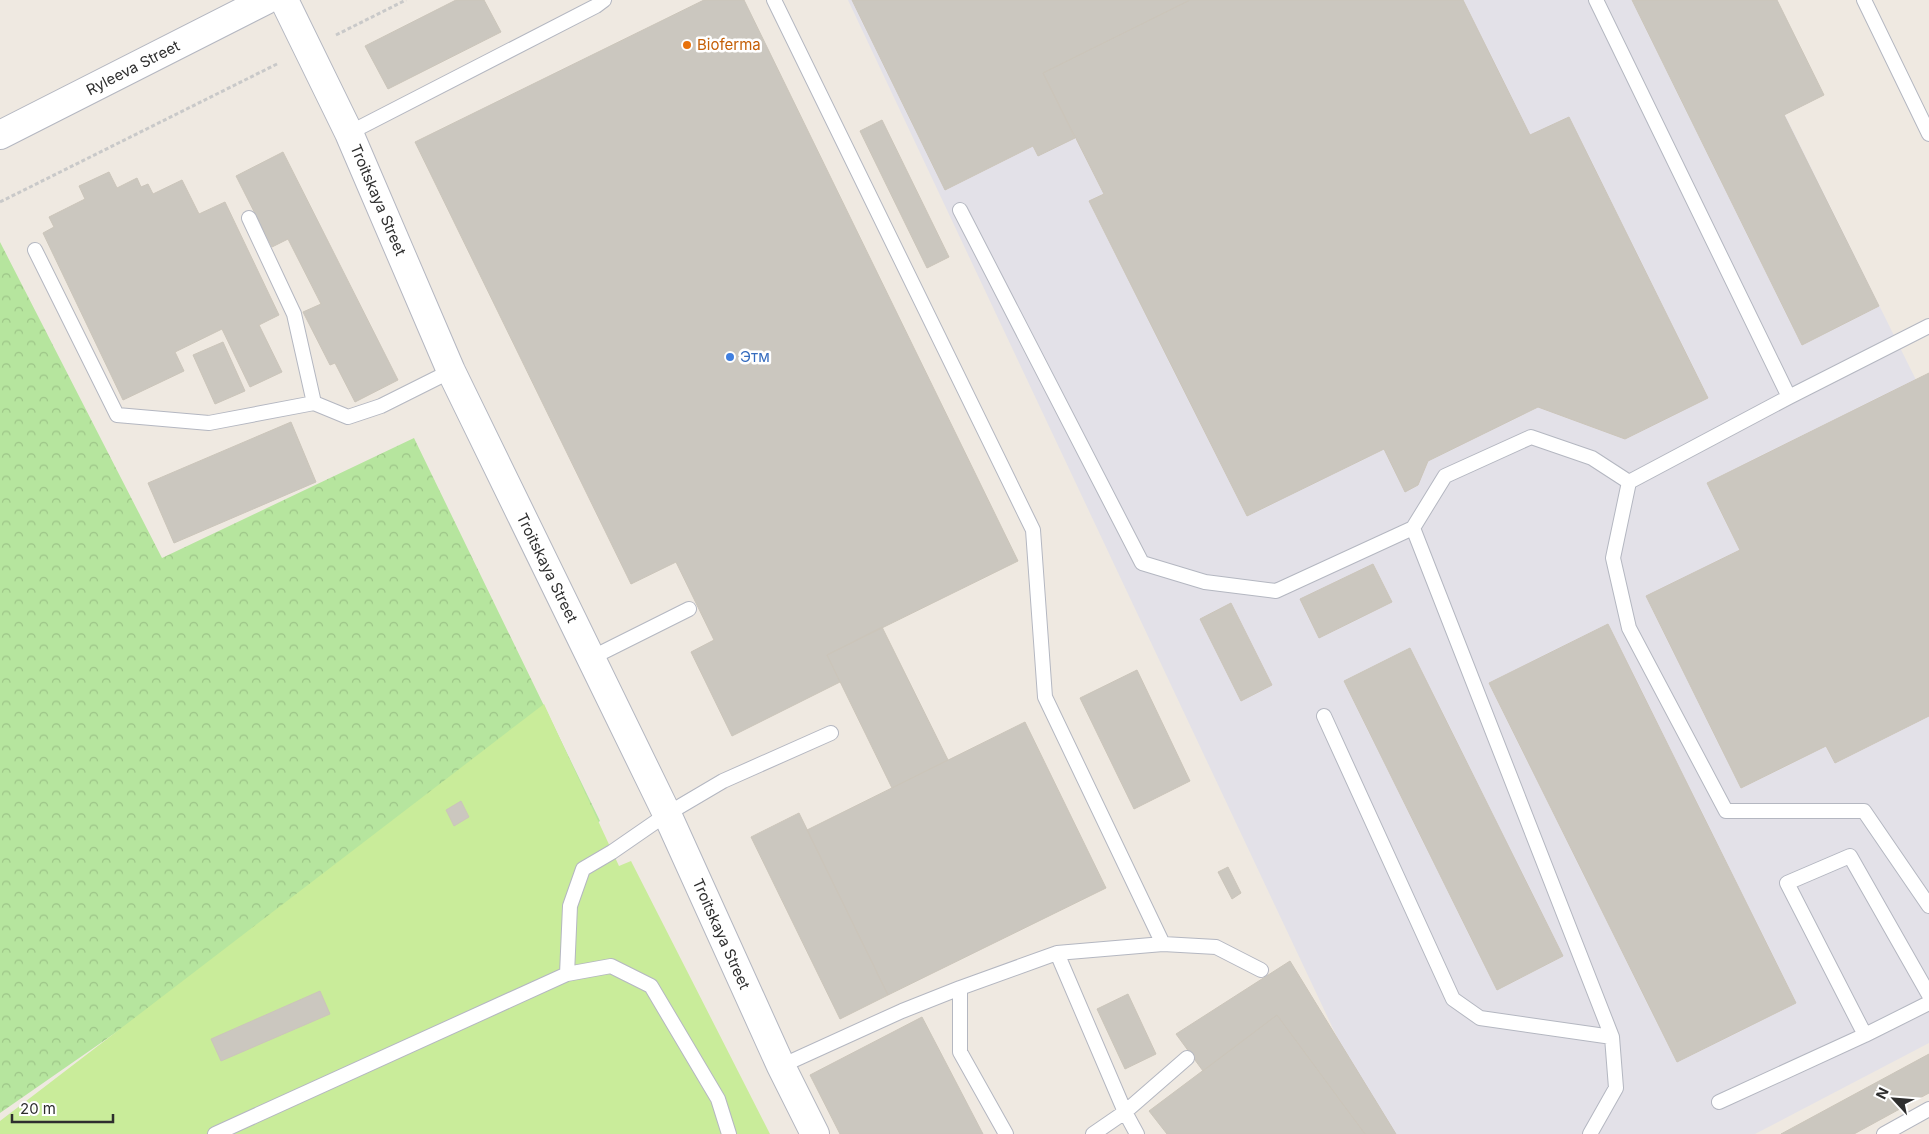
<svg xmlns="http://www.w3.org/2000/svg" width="1929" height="1134" viewBox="0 0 1929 1134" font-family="Inter,sans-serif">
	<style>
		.industrial { fill: #e3e1e8 }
		.forest { fill: url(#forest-crowns) }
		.pitch { fill: #c9ec9a }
		.building { fill: #cbc7bf; stroke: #cbc5ba }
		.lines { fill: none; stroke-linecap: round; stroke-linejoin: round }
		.lane-casing { stroke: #b4b7c1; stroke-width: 16 }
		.street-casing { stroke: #b4b7c1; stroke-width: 30 }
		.secondary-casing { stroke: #b4b7c1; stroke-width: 30 }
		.path { stroke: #c9c9c9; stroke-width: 3; stroke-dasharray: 4 2.5; stroke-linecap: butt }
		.lane { stroke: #fff; stroke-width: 14 }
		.street { stroke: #fff; stroke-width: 28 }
		.secondary { stroke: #fff; stroke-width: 28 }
		.food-dot { fill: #e8710a; stroke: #fff; stroke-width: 2 }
		.shop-dot { fill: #3f7fe0; stroke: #fff; stroke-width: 2 }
		.labels { text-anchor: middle; stroke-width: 5; stroke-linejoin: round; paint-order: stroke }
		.food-label { font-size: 15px; fill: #c56008; stroke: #fff; text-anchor: start }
		.street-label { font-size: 15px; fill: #2e2e2e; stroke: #fff }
		.shop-label { font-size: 15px; fill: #366cbe; stroke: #fff; text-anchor: start }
	</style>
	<defs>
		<pattern id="forest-crowns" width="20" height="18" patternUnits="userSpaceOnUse" patternTransform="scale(1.25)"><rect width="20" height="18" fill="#b6e59e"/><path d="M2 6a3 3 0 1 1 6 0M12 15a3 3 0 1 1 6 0" fill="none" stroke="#9dc588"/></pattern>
	</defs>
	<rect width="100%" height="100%" fill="#efe9e1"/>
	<path class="industrial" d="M848 0H1777L1824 95 1785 115 1917 382 1929 376V1043L1755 1134H1386L1370 1107Z"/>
	<path class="forest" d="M0 242 162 558 414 438 600 821 572 840 213 965 0 1113Z"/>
	<path class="pitch" d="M544 704 619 866 631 861 770 1134H0V1121Z"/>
	<path class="building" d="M456 0H484L501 32 388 89 365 46Z
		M704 0H744L1018 561 827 655 840 682 732 736 691 652 714 640 676 562 631 584 415 142Z
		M852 0H1190L1043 73 1075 138 1038 156 1033 146 945 190Z
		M1190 0H1463L1530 135 1569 117 1708 398 1625 439 1538 407 1428 461 1418 485 1405 492 1384 449 1247 516 1089 201 1104 194 1043 73Z
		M1632 0H1777L1824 95 1784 115 1879 306 1802 345Z
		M882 120 949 257 927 268 860 131Z
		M283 152 398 380 355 402 335 363 330 365 303 312 321 304 288 239 272 247 236 176Z
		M109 172 117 188 137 178 141 187 148 184 153 194 182 180 199 214 225 202 279 315 259 325 282 372 250 387 222 329 175 352 184 371 123 400 43 233 54 227 49 217 85 199 79 186Z
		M223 342 245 391 215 404 193 355Z
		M1929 373V716L1835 763 1826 746 1741 788 1646 596 1740 550 1707 483Z
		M291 422 316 482 174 543 148 483Z
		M1373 564 1392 602 1319 638 1300 599Z
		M1231 603 1272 685 1241 701 1200 619Z
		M1608 624 1796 1003 1677 1062 1489 683Z
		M882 627 948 760 892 788 827 655Z
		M1410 648 1563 956 1497 990 1344 681Z
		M1137 670 1190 781 1134 809 1080 698Z
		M1025 722 1106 888 888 995 807 830Z
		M461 801 469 817 454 826 446 810Z
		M799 813 888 995 840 1019 751 837Z
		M1228 867 1241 893 1232 899 1218 872Z
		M1290 961 1396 1134H1365L1277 1015 1203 1071 1176 1034Z
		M320 991 330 1014 221 1061 211 1039Z
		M1128 994 1156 1054 1125 1069 1097 1009Z
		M1277 1015 1365 1134H1167L1149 1111Z
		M922 1017 983 1134H840L810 1075Z
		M1929 1054V1093L1854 1134H1781Z"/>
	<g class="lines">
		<g class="lane-casing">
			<path id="lane" d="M774 0 1033 530 1045 697 1163 944
				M1596 0 1789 397
				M1864 0 1929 134
				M349 133 596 6 604 0
				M960 210 1142 563 1205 582 1276 591 1413 528
				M249 218 294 314 314 403
				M35 250 117 415 209 423 314 403 348 417 381 406 451 371
				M1929 326 1789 397 1629 482 1613 558 1629 628 1726 811H1864L1929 906
				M591 658 689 609
				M1324 716 1453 999 1480 1018 1612 1037
				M1057 953 1125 1112 1137 1134
				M567 974 570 906 583 869 612 852 667 814 723 781 831 733
				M960 988V1052L1006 1134
				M1865 1035 1787 883 1850 856 1929 995
				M781 1066 902 1011 960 988 1057 953 1163 944 1216 947 1261 970
				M1719 1102 1865 1035 1929 1003
				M215 1134 567 974 611 966 651 986 718 1099 729 1134
				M1093 1134 1125 1112 1187 1058
				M1590 1134 1616 1088 1612 1037 1413 528 1445 476 1531 437 1592 458 1629 482
				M1884 1134 1929 1109"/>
		</g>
		<g class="street-casing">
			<path id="street" d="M284 0 349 133 451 371 667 814 781 1066 815 1134"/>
		</g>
		<g class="secondary-casing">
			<path id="secondary" d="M0 135 266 0"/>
		</g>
		<path class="path" d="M336 35 406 0
			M0 202 279 63"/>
		<use href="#lane" class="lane"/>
		<use href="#street" class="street"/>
		<use href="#secondary" class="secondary"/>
	</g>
	<circle class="food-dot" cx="687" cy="45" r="5"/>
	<circle class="shop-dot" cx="730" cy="357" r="5"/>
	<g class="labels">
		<g class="food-label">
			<text x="697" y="50">Bioferma</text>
		</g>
		<g class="street-label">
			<text transform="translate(133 68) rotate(-27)" y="5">Ryleeva Street</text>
			<text transform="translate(378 200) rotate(67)" y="5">Troitskaya Street</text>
			<text transform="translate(547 568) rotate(64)" y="5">Troitskaya Street</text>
			<text transform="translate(721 934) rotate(66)" y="5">Troitskaya Street</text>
		</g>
		<g class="shop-label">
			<text x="740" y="362">Этм</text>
		</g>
	</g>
	<g transform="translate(1894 1099) rotate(296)" stroke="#ffffff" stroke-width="4" paint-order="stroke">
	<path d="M0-4L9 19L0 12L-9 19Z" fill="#2e2e2e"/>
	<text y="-8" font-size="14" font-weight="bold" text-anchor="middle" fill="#2e2e2e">N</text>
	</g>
	<path d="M12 1114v8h101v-8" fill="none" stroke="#2e2e2e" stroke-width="2.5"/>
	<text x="20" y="1114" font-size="15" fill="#2e2e2e" stroke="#ffffff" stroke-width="4" paint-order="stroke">20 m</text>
</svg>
